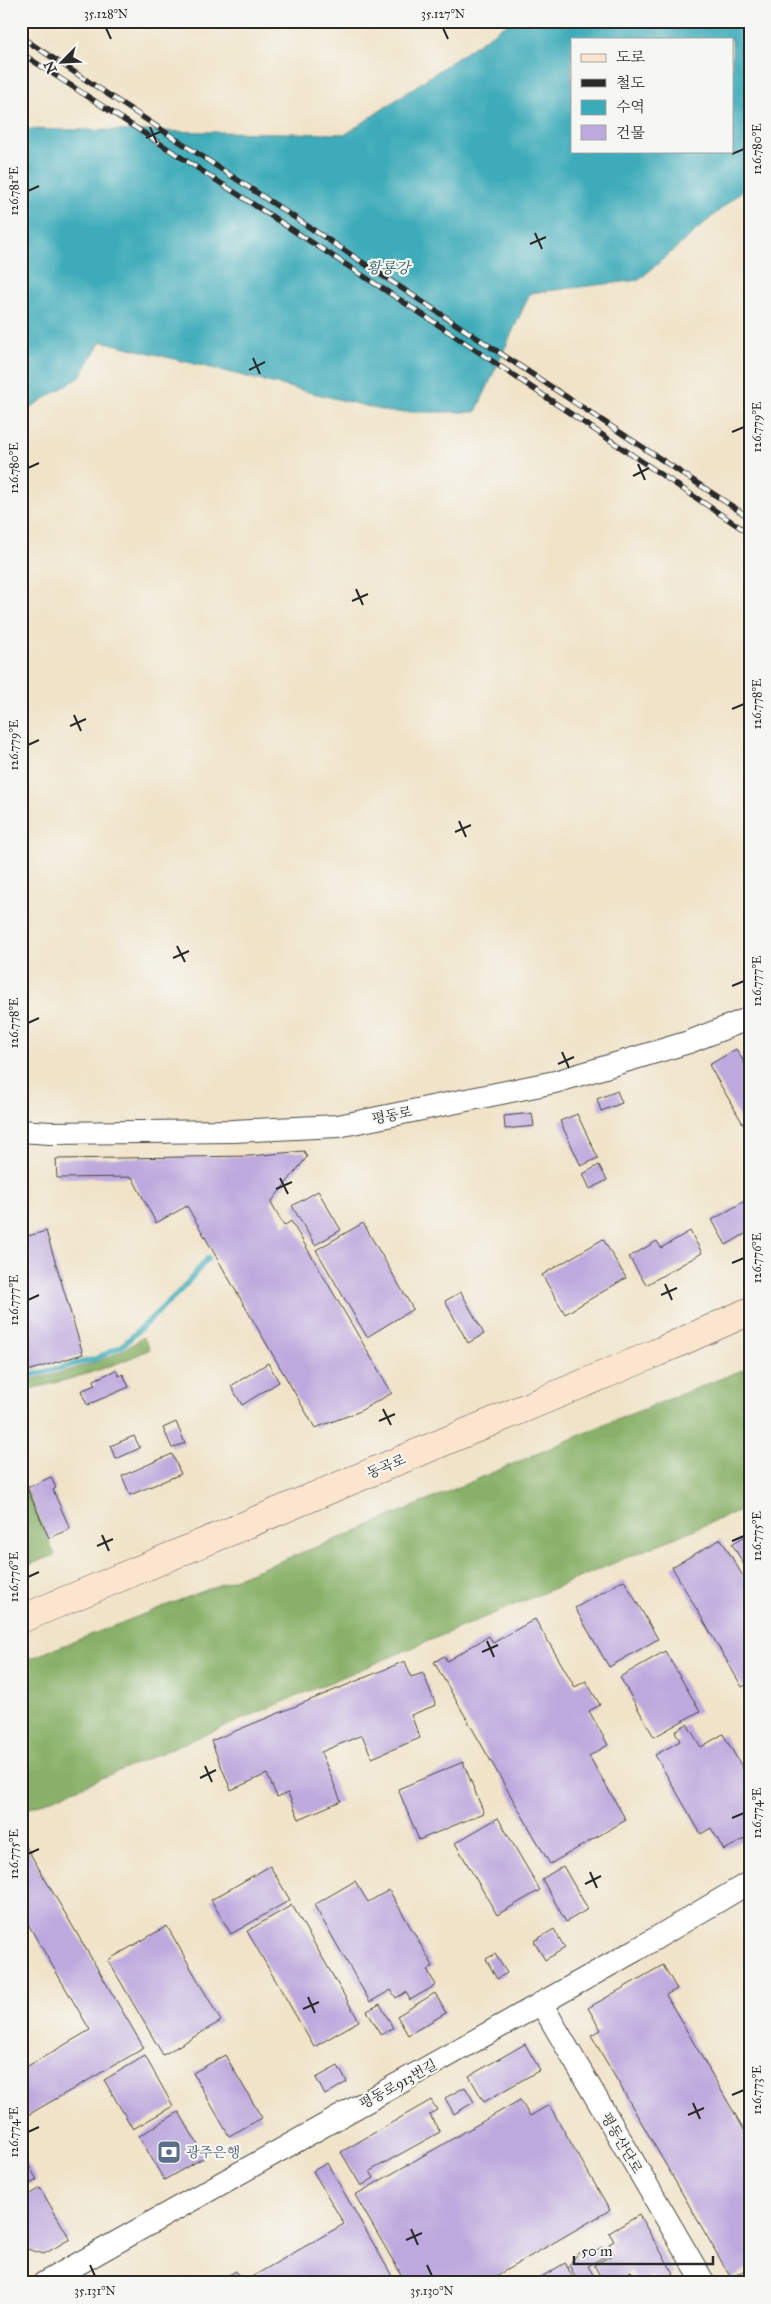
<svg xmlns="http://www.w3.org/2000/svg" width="771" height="2304" viewBox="0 0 771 2304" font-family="'IM FELL Great Primer','Noto Serif KR',serif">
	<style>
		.forest { fill: #88b067; stroke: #5a6e49 }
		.water { fill: #3cabb9; stroke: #346b72; fill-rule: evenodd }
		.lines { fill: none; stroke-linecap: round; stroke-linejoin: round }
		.stream { stroke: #3cabb9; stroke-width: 5.5 }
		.building { fill: #bda9dd }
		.minor-casing { stroke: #494743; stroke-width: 24 }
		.secondary-casing { stroke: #494743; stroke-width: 29 }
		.minor { stroke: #fff; stroke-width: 22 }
		.secondary { stroke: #fbe5cf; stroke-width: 28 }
		.rail-casing { stroke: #2b2b2b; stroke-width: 5.5 }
		.rail { stroke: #f6f6f2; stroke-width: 4; stroke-dasharray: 11; stroke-linecap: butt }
		.ticks { fill: none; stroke: #2b2b2b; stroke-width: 2 }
		.labels { text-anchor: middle; stroke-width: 4.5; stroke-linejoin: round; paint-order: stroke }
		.street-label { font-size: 14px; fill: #2b2b2b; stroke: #f6f6f2 }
		.service-label { font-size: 14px; fill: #4e5e75; stroke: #f6f6f2; text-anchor: start }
		.water-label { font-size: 15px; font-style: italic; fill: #325e64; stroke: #f6f6f2 }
		.neatline { fill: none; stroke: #2b2b2b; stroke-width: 2 }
		.ticks-label { font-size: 12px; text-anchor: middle; fill: #2b2b2b }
	</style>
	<rect width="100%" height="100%" fill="#f6f6f2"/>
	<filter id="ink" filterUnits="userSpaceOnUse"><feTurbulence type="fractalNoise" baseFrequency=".02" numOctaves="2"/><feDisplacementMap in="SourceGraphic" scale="10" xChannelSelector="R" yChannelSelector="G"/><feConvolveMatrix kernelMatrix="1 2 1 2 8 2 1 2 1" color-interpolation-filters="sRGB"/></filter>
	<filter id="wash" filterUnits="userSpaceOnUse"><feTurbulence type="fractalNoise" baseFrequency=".0096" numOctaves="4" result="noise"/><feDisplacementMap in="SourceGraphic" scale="20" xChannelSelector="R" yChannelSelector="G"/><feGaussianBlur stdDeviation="1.12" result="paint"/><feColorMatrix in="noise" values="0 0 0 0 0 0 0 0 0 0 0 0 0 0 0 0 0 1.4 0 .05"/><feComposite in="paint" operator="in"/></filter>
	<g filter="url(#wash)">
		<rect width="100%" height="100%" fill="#f0e3c8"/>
		<path class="forest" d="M143 1337 150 1349C110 1369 65 1381 21 1391V1382C63 1372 108 1364 143 1337Z
			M750 1367V1506L21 1812V1662L342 1537 611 1422Z
			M21 1477 55 1555 21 1568Z"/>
		<path class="water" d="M511 21H750V184L639 280 530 293 476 412H390L101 341 79 378 21 413V129L346 134ZM572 39H732V151H572Z"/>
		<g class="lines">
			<path class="stream" d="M21 1378 95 1359 122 1346 183 1288 208 1258"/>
		</g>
		<g id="blocks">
			<path class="building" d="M736 1049 750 1072V1136L709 1065Z
				M617 1091 622 1103 601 1111 597 1099Z
				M532 1113 534 1126 505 1129 504 1116Z
				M577 1114 598 1158 581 1166 560 1121Z
				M304 1151 307 1157 271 1202 284 1226 291 1221 392 1393 358 1412 315 1428 187 1206 156 1223 132 1177 57 1178 56 1159 250 1156Z
				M599 1165 607 1180 590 1189 583 1174Z
				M318 1191 341 1230 315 1245 292 1206Z
				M750 1198V1231L726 1245 712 1220Z
				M363 1223 413 1309 367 1337 316 1250Z
				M46 1231 83 1354 21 1373V1238Z
				M690 1231 702 1253 646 1285 629 1257 657 1241 661 1248Z
				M603 1239 626 1278 565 1314 542 1275Z
				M461 1292 484 1334 468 1343 445 1301Z
				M268 1363 279 1382 242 1405 231 1386Z
				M116 1370 119 1376 123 1374 129 1387 87 1405 81 1391 95 1385 94 1380Z
				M176 1422 185 1443 172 1448 163 1428Z
				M134 1436 140 1448 116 1459 110 1446Z
				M172 1454 181 1474 130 1495 122 1476Z
				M51 1477 56 1488 53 1490 70 1529 49 1538 27 1488Z
				M750 1533V1575L732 1544Z
				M721 1539 750 1588V1683L742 1687 672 1567Z
				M624 1580 658 1639 609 1667 575 1608Z
				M535 1619 575 1687 586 1681 600 1705 589 1711 608 1745 589 1756 626 1820 550 1864 434 1662 444 1656 447 1661 489 1636 493 1643Z
				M665 1651 700 1711 654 1737 620 1677Z
				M405 1661 411 1677 423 1673 436 1705 411 1715 420 1738 372 1758 362 1735 321 1752 341 1801 299 1819 288 1793 277 1797 267 1774 231 1790 211 1741Z
				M687 1724 701 1747 723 1734 750 1781V1836L724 1850 711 1828 701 1834 655 1755 680 1741 675 1731Z
				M463 1762 484 1813 419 1840 398 1789Z
				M498 1818 540 1890 497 1915 455 1843Z
				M21 1838 144 2048 21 2119V2070L90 2030 25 1919 21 1921Z
				M270 1866 290 1900 231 1934 211 1900Z
				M563 1866 588 1909 566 1922 542 1879Z
				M355 1881 368 1902 389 1890 433 1966 427 1970 436 1985 410 2000 406 1992 396 1998 391 1990 370 2002 314 1905Z
				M292 1905 359 2021 314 2047 247 1931Z
				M167 1926 221 2021 163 2055 108 1960Z
				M554 1929 565 1948 545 1960 534 1941Z
				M495 1954 507 1973 497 1979 486 1959Z
				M663 1965 677 1989 666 1995 750 2140V2267L731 2278 591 2035 601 2030 588 2008Z
				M435 1993 446 2013 408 2035 397 2016Z
				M380 2004 393 2028 381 2035 367 2011Z
				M525 2044 540 2070 484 2102 469 2076Z
				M225 2055 262 2118 229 2136 193 2073Z
				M145 2056 173 2106 133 2129 104 2080Z
				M338 2066 347 2082 325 2095 316 2078Z
				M465 2087 474 2102 454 2114 445 2098Z
				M431 2100 437 2110 429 2114 440 2132 370 2171 374 2178 361 2186 341 2152Z
				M520 2100 530 2116 549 2105 610 2210 484 2283H406L355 2195Z
				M179 2112 205 2157 164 2180 139 2136Z
				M21 2152 37 2180 21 2189Z
				M327 2163 396 2283H215L236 2271 243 2282 344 2224 313 2171Z
				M40 2188 70 2239 44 2254 24 2248 21 2244V2199Z
				M639 2215 674 2274 659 2283 652 2275 638 2283 631 2271 610 2283H604L594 2265 614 2254 609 2244 614 2241 609 2233Z
				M602 2247 607 2255 588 2266 598 2283H579L569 2265 580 2251 583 2257Z
				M565 2263 576 2283H531Z"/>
		</g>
	</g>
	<g filter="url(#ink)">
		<use href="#blocks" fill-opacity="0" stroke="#494743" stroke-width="1"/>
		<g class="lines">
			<g class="minor-casing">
				<path id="minor" d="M21 1131 50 1133 233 1131 338 1126 555 1082 689 1042 750 1018
					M541 2003 704 2283
					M44 2283 636 1950 750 1882"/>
			</g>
			<g class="secondary-casing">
				<path id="secondary" d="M21 1619 656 1353 750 1311"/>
			</g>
			<use href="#minor" class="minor"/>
			<use href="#secondary" class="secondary"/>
			<g class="rail-casing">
				<path id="rail" d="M21 37 750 518
					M21 53 437 324 750 534"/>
			</g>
			<use href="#rail" class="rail"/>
		</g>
	</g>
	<path class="ticks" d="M106 28 111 39M443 28 448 39M150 127 157 143M146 138 162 131M732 154 744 149M28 191 39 186M535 233 542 249M530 244 546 237M253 358 260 374M249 370 265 362M732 432 744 427M638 464 645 480M28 468 39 463M633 476 649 468M356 589 363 605M352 601 368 594M732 709 744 704M74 715 81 731M70 726 86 719M28 745 39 740M459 821 466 837M455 832 471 825M177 946 185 962M173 958 189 951M732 986 744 981M28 1023 39 1018M562 1052 569 1068M558 1064 574 1057M280 1178 288 1194M276 1189 292 1182M732 1263 744 1258M665 1284 672 1300M661 1295 677 1288M28 1300 39 1295M383 1409 391 1425M379 1421 395 1414M102 1535 109 1551M732 1541 744 1536M97 1546 113 1539M28 1577 39 1572M487 1641 494 1657M482 1652 498 1645M205 1766 212 1782M200 1778 216 1770M732 1818 744 1813M28 1854 39 1849M590 1872 597 1888M585 1884 601 1876M308 1997 315 2013M303 2009 319 2002M732 2095 744 2090M693 2103 700 2119M688 2115 704 2108M28 2132 39 2127M411 2229 418 2245M406 2240 422 2233M90 2265 95 2276M427 2265 432 2276"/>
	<defs>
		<g id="bank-square" transform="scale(1.25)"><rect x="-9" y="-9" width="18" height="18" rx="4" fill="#5c6f8a" stroke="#f6f6f2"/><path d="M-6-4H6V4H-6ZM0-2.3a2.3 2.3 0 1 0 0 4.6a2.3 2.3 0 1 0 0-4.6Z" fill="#fff"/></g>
	</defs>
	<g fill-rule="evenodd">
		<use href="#bank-square" x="169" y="2152"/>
	</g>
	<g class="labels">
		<g class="street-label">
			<text transform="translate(392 1115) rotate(-11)" y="5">평동로</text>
			<text transform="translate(386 1466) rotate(-23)" y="5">동곡로</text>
			<text transform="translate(398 2084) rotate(-29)" y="5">평동로913번길</text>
			<text transform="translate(622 2143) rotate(60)" y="5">평동산단로</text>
		</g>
		<g class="service-label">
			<text x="186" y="2157">광주은행</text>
		</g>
		<g class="water-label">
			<text x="388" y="273">황룡강</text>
		</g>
	</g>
	<rect width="771" height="2304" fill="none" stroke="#f6f6f2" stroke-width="55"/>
	<rect x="571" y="38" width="162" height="115" fill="#f6f6f2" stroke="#a5a5a2"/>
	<rect x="581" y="54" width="25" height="8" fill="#fbe5cf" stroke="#a5a5a2"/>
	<text x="616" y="62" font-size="15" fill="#2b2b2b">도로</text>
	<rect x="581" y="79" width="25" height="8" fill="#2b2b2b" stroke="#a5a5a2"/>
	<text x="616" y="88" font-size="15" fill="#2b2b2b">철도</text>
	<rect x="581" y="100" width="25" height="15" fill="#3cabb9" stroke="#a5a5a2"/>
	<text x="616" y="112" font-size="15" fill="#2b2b2b">수역</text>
	<rect x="581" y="125" width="25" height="15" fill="#bda9dd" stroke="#a5a5a2"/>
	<text x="616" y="138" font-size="15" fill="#2b2b2b">건물</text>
	<g transform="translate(62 62) rotate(246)" stroke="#f6f6f2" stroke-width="4" paint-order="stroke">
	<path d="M0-4L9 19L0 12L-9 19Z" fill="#2b2b2b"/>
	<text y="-8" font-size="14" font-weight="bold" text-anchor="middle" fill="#2b2b2b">N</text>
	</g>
	<path d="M574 2256v8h139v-8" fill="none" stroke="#2b2b2b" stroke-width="2.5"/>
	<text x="581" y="2256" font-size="15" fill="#2b2b2b" stroke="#f6f6f2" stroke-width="4" paint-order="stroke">50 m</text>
	<rect x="28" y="28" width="716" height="2248" class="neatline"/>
	<g class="ticks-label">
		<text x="106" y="18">35.128°N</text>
		<text x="443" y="18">35.127°N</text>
		<text transform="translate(757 149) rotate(-90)" y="4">126.780°E</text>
		<text transform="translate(14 191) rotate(-90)" y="4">126.781°E</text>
		<text transform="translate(757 427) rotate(-90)" y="4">126.779°E</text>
		<text transform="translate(14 468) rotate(-90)" y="4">126.780°E</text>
		<text transform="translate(757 704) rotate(-90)" y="4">126.778°E</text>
		<text transform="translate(14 745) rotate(-90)" y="4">126.779°E</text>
		<text transform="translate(757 981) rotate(-90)" y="4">126.777°E</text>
		<text transform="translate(14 1023) rotate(-90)" y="4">126.778°E</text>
		<text transform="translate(757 1258) rotate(-90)" y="4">126.776°E</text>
		<text transform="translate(14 1300) rotate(-90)" y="4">126.777°E</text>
		<text transform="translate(757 1536) rotate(-90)" y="4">126.775°E</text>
		<text transform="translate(14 1577) rotate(-90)" y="4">126.776°E</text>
		<text transform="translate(757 1813) rotate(-90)" y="4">126.774°E</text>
		<text transform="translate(14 1854) rotate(-90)" y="4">126.775°E</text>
		<text transform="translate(757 2090) rotate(-90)" y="4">126.773°E</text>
		<text transform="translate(14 2132) rotate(-90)" y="4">126.774°E</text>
		<text x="95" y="2295">35.131°N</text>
		<text x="432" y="2295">35.130°N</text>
	</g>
</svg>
